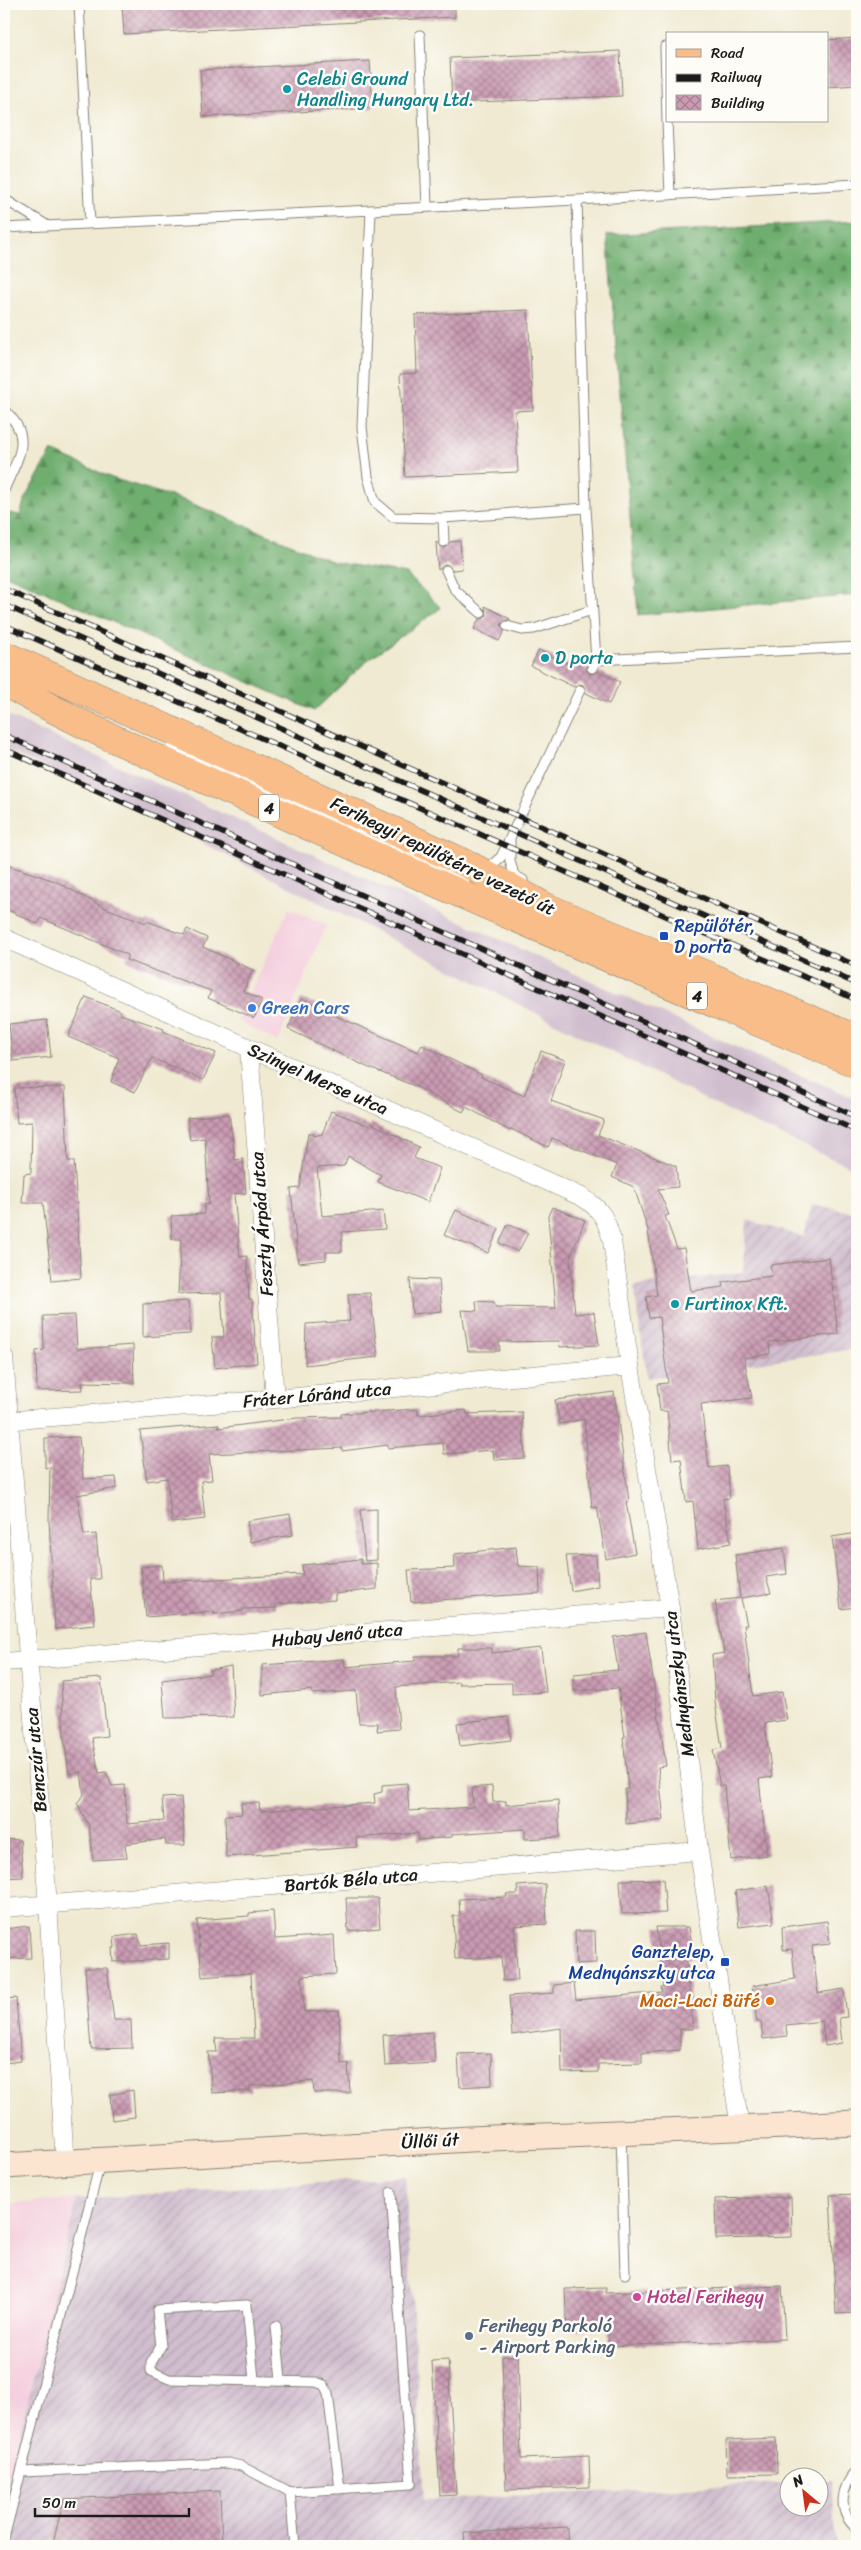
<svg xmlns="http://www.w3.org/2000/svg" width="861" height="2550" viewBox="0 0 861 2550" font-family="Sriracha,sans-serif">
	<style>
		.built { fill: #f4cfde }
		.industrial { fill: url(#industrial-furrows) }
		.railway { fill: #d0bdce }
		.forest { fill: url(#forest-firs); stroke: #466546 }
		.building { fill: url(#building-cross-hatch) }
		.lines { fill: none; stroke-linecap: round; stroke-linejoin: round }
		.lane-casing { stroke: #868377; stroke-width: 11 }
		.street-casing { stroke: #868377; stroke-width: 19 }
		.secondary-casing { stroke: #868377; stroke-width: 27 }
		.primary-casing { stroke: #868377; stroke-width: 29 }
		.lane { stroke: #fff; stroke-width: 9 }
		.street { stroke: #fff; stroke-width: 18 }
		.secondary { stroke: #fce5d0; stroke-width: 25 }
		.primary { stroke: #f8bd89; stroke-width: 28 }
		.rail-casing { stroke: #1c1c1c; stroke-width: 5.5 }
		.rail { stroke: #fdfcf7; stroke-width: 4; stroke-dasharray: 11; stroke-linecap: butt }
		.culture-dot { fill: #0f9aa8; stroke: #fdfcf7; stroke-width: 2 }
		.transit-dot { fill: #1a4fb4; stroke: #fdfcf7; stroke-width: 2 }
		.shop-dot { fill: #3f7fe0; stroke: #fdfcf7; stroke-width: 2 }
		.food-dot { fill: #e8710a; stroke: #fdfcf7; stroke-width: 2 }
		.hotel-dot { fill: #d1479c; stroke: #fdfcf7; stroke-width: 2 }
		.service-dot { fill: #5c6f8a; stroke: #fdfcf7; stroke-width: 2 }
		.labels { text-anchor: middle; stroke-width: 5; stroke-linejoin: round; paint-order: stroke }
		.shield { fill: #fdfcf7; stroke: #605f5e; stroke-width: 1 }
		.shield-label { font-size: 16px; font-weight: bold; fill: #1c1c1c }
		.culture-label { font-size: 18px; fill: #0d838f; stroke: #fdfcf7; text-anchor: start }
		.street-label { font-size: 18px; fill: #1c1c1c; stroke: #fdfcf7 }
		.transit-label { font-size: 18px; fill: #164399; stroke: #fdfcf7; text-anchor: start }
		.shop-label { font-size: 18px; fill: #366cbe; stroke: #fdfcf7; text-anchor: start }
		.food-label { font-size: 18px; fill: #c56008; stroke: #fdfcf7; text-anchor: end }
		.hotel-label { font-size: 18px; fill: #b23c85; stroke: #fdfcf7; text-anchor: start }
		.service-label { font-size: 18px; fill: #4e5e75; stroke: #fdfcf7; text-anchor: start }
	</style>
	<defs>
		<pattern id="industrial-furrows" width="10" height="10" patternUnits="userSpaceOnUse" patternTransform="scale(1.25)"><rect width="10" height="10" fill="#d0bdce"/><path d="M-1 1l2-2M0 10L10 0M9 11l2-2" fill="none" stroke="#b2a2b0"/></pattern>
		<pattern id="forest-firs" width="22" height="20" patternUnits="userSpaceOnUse" patternTransform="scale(1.25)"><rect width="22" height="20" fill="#6fae6f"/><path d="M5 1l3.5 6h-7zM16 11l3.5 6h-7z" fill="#5a8d5a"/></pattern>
		<pattern id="building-cross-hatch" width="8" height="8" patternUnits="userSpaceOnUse" patternTransform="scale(1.25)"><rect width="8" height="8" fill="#ca9bb3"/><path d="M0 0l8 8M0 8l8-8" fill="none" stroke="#a37e91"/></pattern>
	</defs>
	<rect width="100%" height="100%" fill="#fdfcf7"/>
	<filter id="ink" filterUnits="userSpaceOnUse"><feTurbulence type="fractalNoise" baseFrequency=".02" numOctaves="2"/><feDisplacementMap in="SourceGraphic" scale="10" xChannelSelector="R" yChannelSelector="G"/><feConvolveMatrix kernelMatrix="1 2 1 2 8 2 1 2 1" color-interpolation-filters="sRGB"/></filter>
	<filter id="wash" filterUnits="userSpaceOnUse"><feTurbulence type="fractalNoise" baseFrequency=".0096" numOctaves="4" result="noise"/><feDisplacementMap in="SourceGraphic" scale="20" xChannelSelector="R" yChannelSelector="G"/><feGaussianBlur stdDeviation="1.12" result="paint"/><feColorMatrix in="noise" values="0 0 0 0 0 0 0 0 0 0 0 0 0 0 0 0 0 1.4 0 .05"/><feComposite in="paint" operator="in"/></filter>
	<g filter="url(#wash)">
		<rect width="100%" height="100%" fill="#f0ead2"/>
		<path class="built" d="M289 908 326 925 278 1042 237 1020Z
			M77 2199 4 2499V2204Z"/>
		<path class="industrial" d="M812 1204 857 1213V1349L647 1378 634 1286 743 1272 747 1220 804 1237Z
			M405 2176 424 2500 788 2483V2508H818L819 2481H831L836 2546H4V2499L77 2199Z"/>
		<path class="railway" d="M4 714 769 1062 857 1099V1170L728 1111 106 794 4 749Z"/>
		<path class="forest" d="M857 221V595L638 615 607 235Z
			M52 451 112 478 186 501 334 562 407 574 441 608 369 659 314 711 4 574V512L20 515 25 498Z"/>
		<g id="blocks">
			<path class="building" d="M122 4H455V17L124 34Z
				M857 38V85L827 87V40Z
				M620 51 622 96 452 103 450 58Z
				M370 61 373 108 203 117 200 70Z
				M528 310 533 410 515 411 518 472 405 477 400 374 417 373 415 315Z
				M460 541 462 569 453 570 446 564 438 570 436 542 445 548 450 542Z
				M485 606 510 619 501 624 504 631 499 641 474 629 479 619H483L487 615Z
				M539 650 572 666 575 660 586 665 587 671 590 674 598 671 620 682 609 704 586 693 583 685 579 684 574 687 531 666Z
				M4 864 55 881 103 907 146 923 147 921 184 935 187 929 207 938 203 947 253 970 243 991 262 1000 254 1018 208 998 211 991 126 960 128 955 41 918 38 924 4 908Z
				M86 997 121 1011 120 1014 164 1029 163 1031 216 1053 203 1080 152 1058 135 1092 111 1082 119 1058 68 1037Z
				M301 999 329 1008 327 1012 418 1052 422 1045 482 1075 481 1077 524 1096 541 1051 565 1060 551 1101 604 1120 598 1135 676 1166 678 1187 658 1189 669 1215 665 1216 677 1249 684 1248 691 1291 724 1287 723 1282 772 1276 770 1265 829 1258 838 1334 769 1342 770 1354 744 1358 752 1398 701 1404 709 1468 727 1466 730 1498 723 1499 731 1543 698 1549 693 1501 686 1502 681 1459 672 1460 667 1411H660L657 1384 668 1383 659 1317 649 1318 646 1297 657 1295 648 1230 634 1187 612 1177 617 1165 552 1138 548 1147 511 1129 510 1131 466 1107 463 1112 417 1087 367 1067 288 1029Z
				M47 1020 51 1057 13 1061 9 1024Z
				M65 1087 68 1161H74L81 1278 52 1281 43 1203H22L24 1174 31 1173 32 1122 17 1123 14 1088Z
				M331 1111 370 1126 371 1123 419 1147 414 1158 440 1168 428 1202 378 1182 381 1175 348 1156 344 1166 317 1168 322 1216 383 1211 385 1229 342 1232V1252H326V1260L298 1263 291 1189 300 1188 308 1133H314V1136L322 1134Z
				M229 1114 235 1160 243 1159 246 1193 234 1194 240 1257 247 1256 249 1299H252L257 1363 215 1368 212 1337H224L221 1293 178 1294 181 1239H172L171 1216 204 1214V1205L209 1204 205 1138 190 1140 187 1118Z
				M552 1207 585 1220 570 1258 575 1314 594 1312 599 1345 560 1347 559 1341 499 1342 500 1351H468L462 1310 477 1311 476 1301 494 1302 495 1307 556 1308 548 1216Z
				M456 1210 499 1229 488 1253 444 1235Z
				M508 1224 528 1233 518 1252 499 1243Z
				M410 1279 439 1280 442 1311 412 1314Z
				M370 1293 378 1357 305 1365 306 1324 350 1321 348 1294Z
				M188 1301 190 1334 143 1337V1304Z
				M75 1315 77 1349 133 1345 134 1383 82 1382 83 1390 37 1391 36 1351 44 1350 43 1316Z
				M614 1392 629 1501 626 1502 635 1553 606 1559 597 1507 592 1508 584 1419 560 1424 555 1400Z
				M418 1409V1415L466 1410 467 1414 522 1412 525 1458 494 1460 493 1450 444 1454 443 1443 388 1448V1445L342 1451V1448L209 1454 212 1480 201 1481 205 1519 172 1523 167 1478 147 1481 140 1431 218 1424 219 1428 297 1418 341 1417V1414Z
				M79 1437 83 1479 116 1477 117 1488 77 1495 84 1535 96 1534 100 1579H90L95 1625 55 1629 49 1520 50 1467 45 1468V1438Z
				M377 1509V1560L365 1561 360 1510Z
				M290 1514 293 1535 250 1542 247 1521Z
				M857 1533V1607L841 1609 832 1537Z
				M516 1547 518 1566 539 1567 540 1593 411 1602 408 1570 455 1568 454 1554Z
				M784 1548 787 1574 766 1577 771 1593 741 1598 747 1625H744L753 1696 782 1692 787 1720 765 1723 772 1777 759 1779 767 1855 731 1860 724 1786H720L713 1750 722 1748 715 1702 712 1655 724 1653 715 1601 740 1598 735 1555Z
				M596 1555 598 1586 571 1591 566 1556Z
				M361 1559V1564L377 1563V1589L335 1594V1600L276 1604V1608L243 1609V1611L214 1614V1611L146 1617 141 1567 162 1565 163 1582 303 1574 302 1565Z
				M646 1632 666 1766 658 1767 664 1820 626 1824 625 1789H628L623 1737H625L618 1688 574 1691V1674L618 1670 613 1637Z
				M458 1648H492V1653L541 1648 546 1692 512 1694V1683L459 1684V1682L396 1687 399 1729 377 1731 378 1723H359L356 1691 312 1694V1690L262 1695V1665L344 1659 345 1667 415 1661V1656H458Z
				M231 1666 234 1717 165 1718 162 1680 210 1674V1670Z
				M101 1678 107 1736 92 1738 99 1773 106 1772 112 1786 125 1785 127 1824 164 1821 162 1798 181 1797 185 1845H166L165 1839 125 1844 127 1858 93 1860 89 1826 77 1803 84 1795 81 1772 69 1774 64 1737 61 1681Z
				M508 1717 511 1740 460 1746 457 1723Z
				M407 1783 409 1811 473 1807 472 1788 492 1786 493 1802 506 1801V1805L558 1800 560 1837 525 1839V1829L452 1834V1837L418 1840V1833L356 1838 357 1847 226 1857 225 1815 242 1814 241 1803H259L260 1811 375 1803 374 1794 382 1792V1785Z
				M4 1839 20 1840 23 1877 4 1878Z
				M663 1879 666 1913 622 1914 620 1880Z
				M545 1884 547 1924 514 1926 518 1980 503 1981 501 1957 455 1959 453 1916H460L459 1899 507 1897 506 1894H518L517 1886Z
				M768 1886 774 1923 739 1927 735 1891Z
				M346 1898H378L380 1928 348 1931Z
				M273 1911 275 1939 334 1935 336 1974 302 1976 304 2012 339 2010 341 2064 348 2063 350 2093H314L313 2081 250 2086V2091L212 2093 208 2052H217L215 2038H254L251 1973 202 1977 197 1920 249 1916V1913Z
				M827 1921 830 1944 812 1946 818 1993 844 1989 847 2017 839 2018 842 2043 825 2046 822 2021 786 2025 787 2036 763 2039 761 2022H757L752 1986 795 1979 792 1949 783 1950 782 1927Z
				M29 1926 31 1958 4 1959V1929Z
				M656 1927H689L694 1958H686L693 2029H680V2050L642 2053V2063L598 2064V2072L562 2073 561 2028 512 2035 509 1996 554 1993V1985L574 1983 576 2000 662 1992 661 1987H664Z
				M575 1931H595L596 1963 576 1964Z
				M138 1934 141 1945 169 1943V1959L113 1962 112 1948H115L114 1937Z
				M85 1968H107L114 2020H131L132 2048 91 2049Z
				M16 1998 21 2061 4 2063V1999Z
				M433 2032 435 2063 385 2066 383 2035Z
				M491 2053 492 2085 460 2087 458 2054Z
				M133 2090 135 2117 112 2120 110 2095Z
				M857 2194V2313L836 2314 830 2195Z
				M791 2197 792 2237 716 2239 715 2199Z
				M782 2286 785 2339 609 2346 608 2329 567 2331 565 2289 606 2288V2293Z
				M502 2356H518L521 2459 589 2456 590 2487 506 2490Z
				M448 2360 456 2495 440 2496 432 2361Z
				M776 2438 777 2474 727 2475 726 2440Z
				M220 2491 222 2546H52L64 2499Z
				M567 2527 568 2546H465L464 2533Z"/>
		</g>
	</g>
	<g filter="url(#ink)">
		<use href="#blocks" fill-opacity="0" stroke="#868377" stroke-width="1"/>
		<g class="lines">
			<g class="lane-casing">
				<path id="lane" d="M79 4 90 224
					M420 35 427 207
					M665 47 667 121
					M667 121 670 195
					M4 199 48 226
					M577 200 586 508 596 660 592 668
					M371 210 362 427 368 477 375 502 393 517 443 518 586 508
					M4 228 577 200 857 184
					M4 410C35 437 17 459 4 490
					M443 518 444 542
					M446 570 455 590 481 613
					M507 626 522 630 534 629 592 610
					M596 660 857 647
					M170 749 464 879 474 875
					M510 841V861L514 875 523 880
					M486 870 501 857 580 690
					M621 2134 625 2274
					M276 2326 281 2380
					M254 2380 247 2305 157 2310 161 2346 151 2363V2371L169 2379 316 2382 324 2385 328 2394 340 2489
					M857 2470C841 2487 836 2511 857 2529
					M21 2472 228 2463 241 2466 290 2492 295 2546
					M290 2492 411 2484 391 2192
					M4 2538 100 2163"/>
			</g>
			<g class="street-casing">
				<path id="street" d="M4 938 582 1197C602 1210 606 1218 612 1241L630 1366 670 1608 699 1851 740 2128
					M249 1049 275 1399
					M4 1357 48 1905 65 2163
					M4 1421 275 1399 630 1366
					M4 1662 670 1608
					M4 1908 699 1851"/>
			</g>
			<g class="secondary-casing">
				<path id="secondary" d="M4 2166 470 2139 857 2123"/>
			</g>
			<g class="primary-casing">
				<path id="primary" d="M4 655 467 864 546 907 857 1039
					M4 682C93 734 191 772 284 815 474 901 665 983 857 1064"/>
			</g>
			<use href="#lane" class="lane"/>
			<use href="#street" class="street"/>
			<use href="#secondary" class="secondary"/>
			<use href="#primary" class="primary"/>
			<g class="rail-casing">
				<path id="rail" d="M4 589 857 966
					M4 605 857 984
					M4 625 857 1000
					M4 735 857 1117
					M4 749 857 1131"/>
			</g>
			<use href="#rail" class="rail"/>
		</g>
	</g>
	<g class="culture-dot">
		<circle cx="287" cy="89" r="5"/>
		<circle cx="545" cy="658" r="5"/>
		<circle cx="675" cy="1304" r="5"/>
	</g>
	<g class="transit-dot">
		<rect x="659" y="931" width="10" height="10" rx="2.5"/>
		<rect x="720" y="1957" width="10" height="10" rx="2.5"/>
	</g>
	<circle class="shop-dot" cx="252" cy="1008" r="5"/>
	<circle class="food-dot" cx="770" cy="2001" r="5"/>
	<circle class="hotel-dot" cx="637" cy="2297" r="5"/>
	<circle class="service-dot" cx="469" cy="2336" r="5"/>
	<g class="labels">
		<g class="shield">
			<rect x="259" y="794.5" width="20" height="27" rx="4"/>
			<rect x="687" y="982.5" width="20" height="27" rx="4"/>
		</g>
		<g class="shield-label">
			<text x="269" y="814">4</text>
			<text x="697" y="1002">4</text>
		</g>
		<g class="culture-label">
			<text x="297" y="85">Celebi Ground<tspan x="297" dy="21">Handling Hungary Ltd.</tspan></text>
			<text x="555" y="664">D porta</text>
			<text x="685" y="1310">Furtinox Kft.</text>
		</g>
		<g class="street-label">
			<text transform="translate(443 856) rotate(26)" y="6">Ferihegyi repülőtérre vezető út</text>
			<text transform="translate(318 1079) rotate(24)" y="6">Szinyei Merse utca</text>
			<text transform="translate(262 1224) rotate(-94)" y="6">Feszty Árpád utca</text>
			<text transform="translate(317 1395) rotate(-5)" y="6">Fráter Lóránd utca</text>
			<text transform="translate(337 1635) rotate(-5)" y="6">Hubay Jenő utca</text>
			<text transform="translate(679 1684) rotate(-97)" y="6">Mednyánszky utca</text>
			<text transform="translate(36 1760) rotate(-95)" y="6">Benczúr utca</text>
			<text transform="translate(351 1880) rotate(-5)" y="6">Bartók Béla utca</text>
			<text transform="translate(430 2141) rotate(-3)" y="6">Üllői út</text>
		</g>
		<g class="transit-label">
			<text x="674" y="932">Repülőtér,<tspan x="674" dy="21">D porta</tspan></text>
			<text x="715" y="1958" text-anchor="end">Ganztelep,<tspan x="715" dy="21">Mednyánszky utca</tspan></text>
		</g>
		<g class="shop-label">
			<text x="262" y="1014">Green Cars</text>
		</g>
		<g class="food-label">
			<text x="760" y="2007">Maci-Laci Büfé</text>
		</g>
		<g class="hotel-label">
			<text x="647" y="2303">Hotel Ferihegy</text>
		</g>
		<g class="service-label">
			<text x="479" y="2332">Ferihegy Parkoló<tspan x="479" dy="21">- Airport Parking</tspan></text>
		</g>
	</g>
	<rect width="861" height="2550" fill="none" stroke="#fdfcf7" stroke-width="20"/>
	<rect x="666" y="32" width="162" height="90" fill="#fdfcf7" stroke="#a3a29f"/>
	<rect x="676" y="49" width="25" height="8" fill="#f8bd89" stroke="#a3a29f"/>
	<text x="711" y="58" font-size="15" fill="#1c1c1c">Road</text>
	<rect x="676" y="74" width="25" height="8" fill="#1c1c1c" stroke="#a3a29f"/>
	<text x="711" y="82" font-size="15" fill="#1c1c1c">Railway</text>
	<rect x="676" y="95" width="25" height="15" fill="url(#building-cross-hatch)" stroke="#a3a29f"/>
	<text x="711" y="108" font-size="15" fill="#1c1c1c">Building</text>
	<g transform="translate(804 2492) rotate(331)"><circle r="24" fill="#fdfcf7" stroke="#a3a29f"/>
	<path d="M0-4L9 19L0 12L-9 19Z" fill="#c8321e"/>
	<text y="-8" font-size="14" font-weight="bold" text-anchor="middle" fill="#1c1c1c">N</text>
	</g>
	<path d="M35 2508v8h154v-8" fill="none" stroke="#1c1c1c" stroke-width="2.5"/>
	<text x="42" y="2508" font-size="15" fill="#1c1c1c" stroke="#fdfcf7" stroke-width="4" paint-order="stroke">50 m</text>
</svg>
